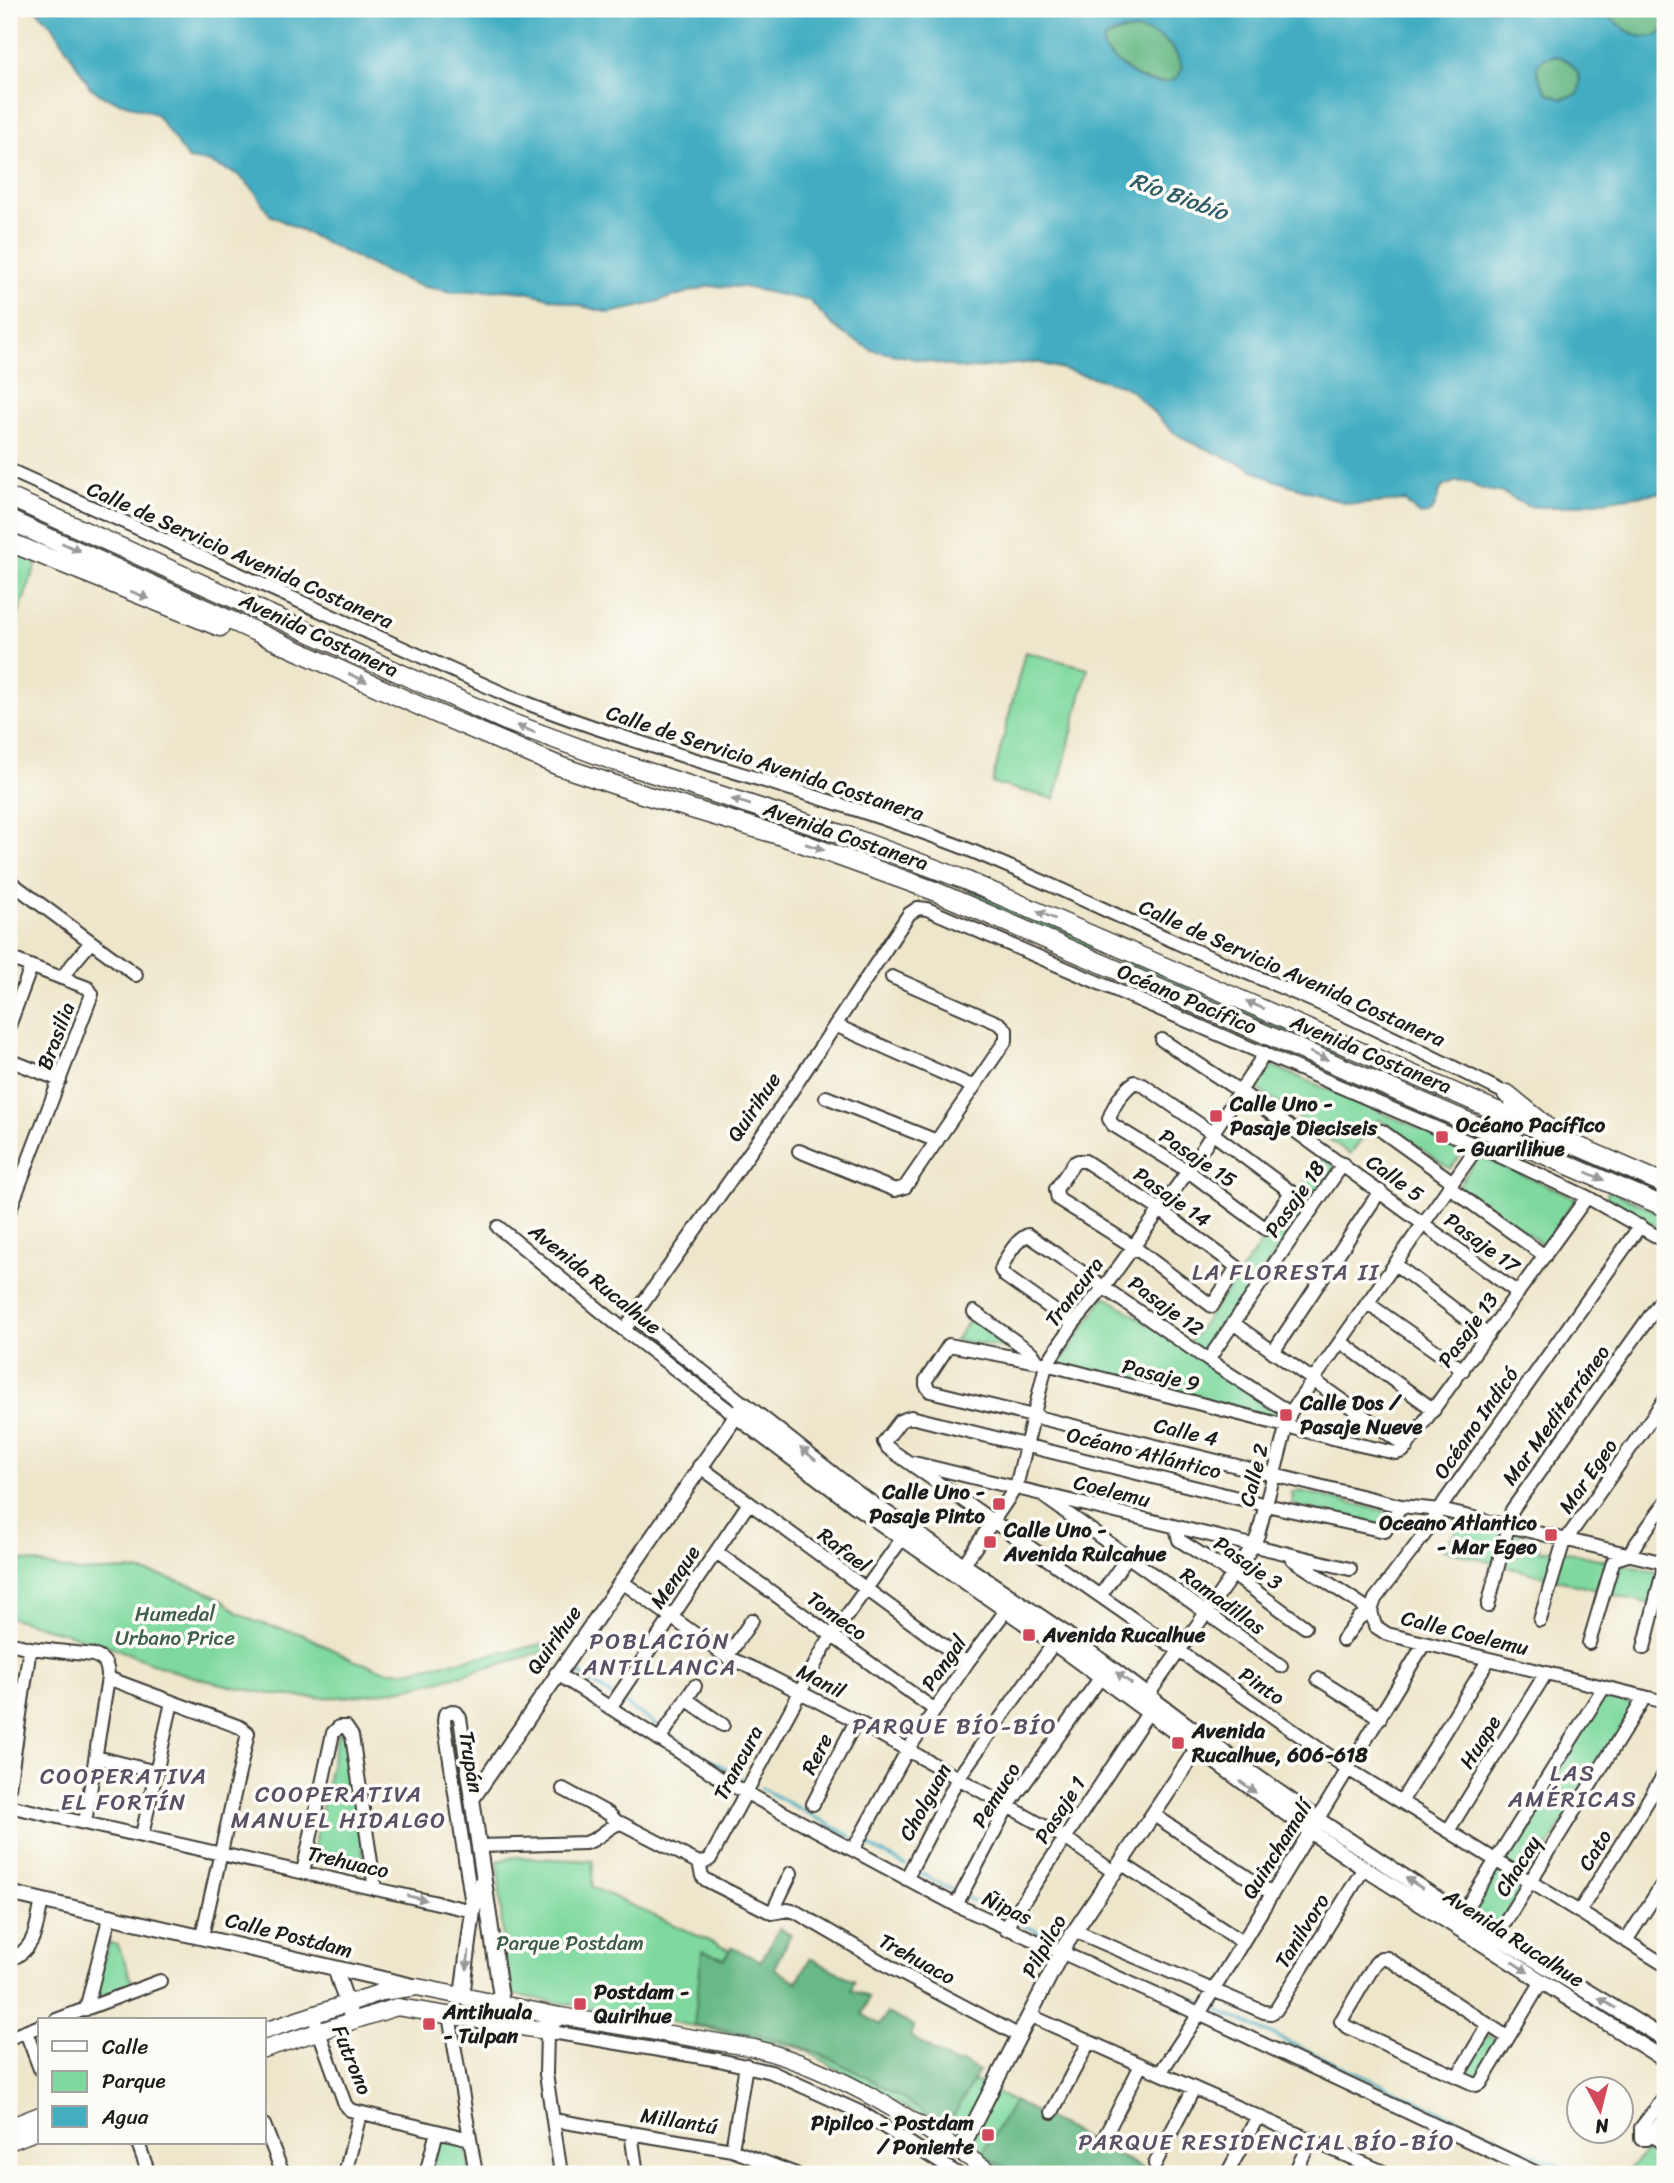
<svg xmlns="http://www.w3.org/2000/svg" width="1674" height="2183" viewBox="0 0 1674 2183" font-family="Sriracha,sans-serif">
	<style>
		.green { fill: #7fd99f; stroke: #4e7a5e; stroke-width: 2 }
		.forest { fill: #67b986; stroke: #426a51; stroke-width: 2 }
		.water { fill: #43adc2; stroke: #30646f; stroke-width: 2; fill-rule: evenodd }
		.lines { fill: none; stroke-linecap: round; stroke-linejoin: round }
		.stream { stroke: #43adc2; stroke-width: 3.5 }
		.minor-casing { stroke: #3c3a36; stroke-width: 16 }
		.tertiary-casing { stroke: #3c3a36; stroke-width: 18 }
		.secondary-casing { stroke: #3c3a36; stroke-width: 19 }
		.primary-casing { stroke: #3c3a36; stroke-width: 21 }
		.minor { stroke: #fff; stroke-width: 12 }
		.tertiary { stroke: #fff; stroke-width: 14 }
		.secondary { stroke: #fff; stroke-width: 16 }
		.primary { stroke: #fff; stroke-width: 18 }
		.oneway { fill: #999 }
		.poi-dot { fill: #d1495b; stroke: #fdfcf7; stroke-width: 2.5 }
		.labels { text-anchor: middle; stroke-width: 7; stroke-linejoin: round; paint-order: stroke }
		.street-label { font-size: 21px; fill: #1c1c1c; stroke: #fdfcf7 }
		.poi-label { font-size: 21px; font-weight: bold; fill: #1c1c1c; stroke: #fdfcf7; text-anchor: start }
		.park-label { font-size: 21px; fill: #3f5e4a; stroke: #fdfcf7 }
		.water-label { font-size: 23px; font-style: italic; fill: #2e5d67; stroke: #fdfcf7 }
		.neighbourhood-label { font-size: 23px; letter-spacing: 2px; fill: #5a5065; stroke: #fdfcf7 }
	</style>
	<rect width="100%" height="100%" fill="#fdfcf7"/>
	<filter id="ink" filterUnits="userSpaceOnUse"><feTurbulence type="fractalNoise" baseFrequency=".0143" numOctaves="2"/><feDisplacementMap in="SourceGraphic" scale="14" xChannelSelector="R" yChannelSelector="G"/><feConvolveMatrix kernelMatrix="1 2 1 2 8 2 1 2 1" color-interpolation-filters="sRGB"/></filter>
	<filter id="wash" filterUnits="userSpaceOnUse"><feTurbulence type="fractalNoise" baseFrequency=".00686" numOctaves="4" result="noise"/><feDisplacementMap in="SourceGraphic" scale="28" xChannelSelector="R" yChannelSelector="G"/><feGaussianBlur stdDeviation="1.57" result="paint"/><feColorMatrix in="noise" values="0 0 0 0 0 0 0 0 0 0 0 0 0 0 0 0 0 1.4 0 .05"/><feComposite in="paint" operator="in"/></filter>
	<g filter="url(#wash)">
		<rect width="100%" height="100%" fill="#eee6ca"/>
		<path class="green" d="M9 551 37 562 9 641Z
			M1025 652 1088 668 1055 799 992 783Z
			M969 889 1665 1189V1198L968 896Z
			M1273 1066 1430 1133 1442 1143 1459 1145 1464 1151 1450 1169 1379 1119 1350 1154 1254 1086Z
			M1479 1156 1576 1198 1544 1245 1458 1186Z
			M1323 1157 1337 1168 1204 1353 1189 1343Z
			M1608 1190 1665 1215V1232L1607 1197Z
			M1105 1296 1285 1413 1287 1422 1059 1365Z
			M972 1316 1013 1349 955 1340Z
			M1300 1491 1385 1511 1389 1513 1382 1525 1293 1505 1292 1492Z
			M1465 1519 1536 1539 1541 1552 1554 1549 1665 1574V1608L1443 1550Z
			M9 1557 77 1572 130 1570 159 1575 202 1589 222 1599 238 1613 256 1622 302 1634 353 1660 387 1671H406L549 1643 551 1649C470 1673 375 1705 290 1696 253 1693 200 1680 165 1668 145 1661 126 1652 106 1645 74 1635 41 1627 9 1617Z
			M1601 1697 1635 1705 1532 1873 1526 1875 1504 1862V1857Z
			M342 1732 347 1735 366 1873 311 1859 337 1736Z
			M513 1857 593 1861 592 1887 811 1988 1004 2097 1147 2171 1172 2174H1008L953 2135 801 2048 673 2022 509 1994 505 1975 498 1861Z
			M1499 1867 1521 1882 1524 1886 1499 1927 1470 1909 1494 1868Z
			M109 1943 118 1945 133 1984 96 2000 93 1995Z
			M1487 2035 1502 2044 1480 2079 1474 2080 1463 2074Z
			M1664 2136 1665 2174H1623Z
			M444 2139 465 2144 470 2174H430L439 2141Z"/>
		<path class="forest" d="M1599 9H1665V30C1640 50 1619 23 1599 9Z
			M1135 30C1158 31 1178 46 1182 70L1178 78C1150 93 1124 69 1104 50L1103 41C1112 32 1123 31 1135 30Z
			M1553 56C1572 57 1585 75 1578 94L1562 99 1547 93C1538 77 1527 61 1553 56Z
			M779 1928 791 1934 774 1968 797 1982 810 1958 855 1981 851 1990 869 1997 862 2014 880 2025 887 2013 914 2026 910 2036 954 2063H963L979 2071 947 2127C904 2100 862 2072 815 2052 777 2036 734 2031 694 2025L702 1951 725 1959 731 1947 761 1961Z
			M1014 2101 1148 2171 1154 2174H1017L982 2154Z"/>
		<path class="water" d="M35 9H1599C1619 23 1640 50 1665 30V492L1560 507H1541L1527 506 1503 493 1481 489 1470 483 1457 481 1442 487C1435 500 1436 519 1418 514L1405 501 1357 504 1346 503 1271 479 1244 465 1188 441 1172 431 1132 391 1121 385 1036 362 965 369 872 350 844 334 830 323 810 301 744 287 709 286 639 307 609 313 526 292 507 290 453 292 420 286 387 273 270 215 253 189 237 174 208 162 188 159 156 114 104 97 90 87 53 26ZM1135 30C1158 31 1178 46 1182 69L1177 78C1150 93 1123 69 1104 50L1103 41C1112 32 1123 31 1135 30ZM1553 56C1572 57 1585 76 1578 94L1562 99 1547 93C1538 76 1527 61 1553 56Z"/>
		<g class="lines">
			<path class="stream" d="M574 1670 612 1696
				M621 1701 660 1727
				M669 1734 743 1779
				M761 1788 852 1837
				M866 1844 905 1865
				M916 1871 956 1892
				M967 1898 1006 1917
				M1018 1923 1059 1940
				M1080 1949 1216 2009 1577 2174"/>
		</g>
	</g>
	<g filter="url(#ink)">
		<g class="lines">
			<g class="minor-casing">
				<path id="minor" d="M9 470 511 697C659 755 814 790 962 847 1032 875 1100 908 1169 939 1223 964 1278 985 1332 1009 1391 1036 1449 1065 1507 1094
					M9 881 136 975
					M9 958 88 988 92 994 9 1212
					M61 978 91 942
					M835 1025 974 1087
					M9 1026 31 967
					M1162 1040 1247 1096 1518 1293
					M9 1060 60 1080
					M1135 1082 1143 1085 1212 1133 1291 1192 1266 1229 1188 1171 1113 1125 1109 1119C1113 1106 1123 1090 1135 1082Z
					M826 1097 937 1141
					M1382 1131 1453 1182
					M799 1151 895 1190 905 1187 1006 1040V1030L1000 1024 892 977
					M1078 1161H1085L1160 1210 1237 1267 1212 1306 1134 1247 1058 1199 1056 1189 1074 1163Z
					M1449 1187 1545 1256
					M1587 1197 1403 1451 1396 1453 1360 1445 1038 1362 949 1345 926 1380V1385L930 1391 1401 1506 1440 1510 1665 1563
					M498 1227 624 1330 735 1415
					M1395 1264 1488 1335
					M1367 1303 1463 1370
					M974 1312 1032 1353 1038 1362
					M634 1317 744 1404
					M1233 1323 1407 1447
					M1073 1324 1005 1276 1001 1270C1005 1258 1016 1240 1028 1235L1040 1243 1208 1360 1290 1413
					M624 1330 763 1134 909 914 918 908 927 909 1478 1146 1587 1197 1665 1241
					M1341 1342 1434 1410
					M1273 1352 1380 1191
					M1208 1360 1343 1164
					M914 1463 1350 1569
					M699 1466 967 1663
					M1046 1498 1281 1666
					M1401 1506 1385 1531 1266 1505 911 1417 900 1421 884 1442 888 1448 1348 1769 1665 1965
					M1176 1527 1179 1540 1232 1574 1305 1627
					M716 1552 935 1710
					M1292 1559 1371 1611
					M964 1564 1016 1487 1046 1365 1073 1324 1105 1286 1188 1171 1265 1053
					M621 1581 727 1657 759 1671 856 1721 1065 1838 1115 1873
					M1100 1596 1128 1556
					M1488 1606 1512 1510 1665 1295
					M1371 1611 1375 1626 1387 1634 1665 1702
					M1540 1620 1563 1544 1665 1399
					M1343 1640 1359 1618 1371 1611 1375 1599 1424 1535 1445 1501 1640 1226
					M9 1643 30 1648 93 1655C105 1659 108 1665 108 1678L85 1823
					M1589 1643 1613 1562 1615 1559 1628 1555 1665 1503
					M1644 1648 1665 1563
					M727 1657 752 1620
					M556 1673 726 1782 956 1905 1199 2014 1539 2174
					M108 1678 240 1727 248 1733 202 1936
					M1318 1679 1380 1718
					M686 1699 723 1725
					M610 1708 749 1503
					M659 1740 695 1686
					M96 1757 156 1772
					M9 1788 30 1648
					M563 1789 609 1814 618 1823
					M1401 1802 1489 1659
					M813 1804 856 1721
					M9 1806 473 1911 444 1721 445 1714 452 1711 457 1713 460 1718 472 1799
					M1154 1815 1271 1893
					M1448 1831 1546 1673
					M142 1835 172 1702
					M479 1846 585 1843C601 1839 607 1826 621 1823L699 1863
					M853 1850 907 1751 967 1663 1007 1609
					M699 1863 705 1862 710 1859 825 1646 903 1537
					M699 1863 702 1876 706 1880 772 1913 788 1910 796 1912 897 1971 1020 2036
					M1121 1863 1242 1942
					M303 1872 333 1733 339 1727H346L352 1736 375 1889
					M906 1879 958 1778 1054 1643
					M956 1905 1008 1806 1101 1677
					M1579 1912 1665 1773
					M772 1913 791 1873
					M1458 1921 1604 1687
					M1005 1929 1148 1713V1695L1253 1546 1258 1535 1290 1413 1478 1146
					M1075 1931 1264 2012 1271 2013 1276 2010 1364 1868
					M1626 1941 1665 1880
					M1492 1943 1645 1697
					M9 1960C37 1949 36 1926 42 1900
					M86 2009 110 1915
					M313 2015 345 2104 350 2110 470 2139
					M449 2015 476 2174
					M1031 2016 1388 2174
					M56 2020 160 1981
					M540 2030 719 2060 771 2072 864 2114 958 2174
					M26 2032 40 2069
					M547 2032 546 2074 561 2174
					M1507 2037 1387 1958H1381L1375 1964 1341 2021 1347 2027 1476 2085 1481 2083 1542 1981
					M9 2038 40 2026
					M1160 2073 1199 2014 1424 1644
					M1457 2077 1488 2025
					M1665 2097 1641 2128V2139H1647L1665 2118
					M1052 2112 1089 2042
					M553 2120 732 2150 796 2174
					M264 2125 283 2174
					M631 2133 637 2174
					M1652 2134 1665 2146
					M1104 2138 1141 2065
					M138 2143 149 2174
					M732 2150 746 2065
					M1155 2164 1194 2088
					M345 2174 360 2114
					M426 2174 437 2131
					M1227 2174 1258 2116
					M1294 2174 1311 2140"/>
			</g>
			<g class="tertiary-casing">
				<path id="tertiary" d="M735 1415 853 1504 1054 1643 1310 1831 1364 1868 1665 2060
					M9 1893 413 1986
					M335 1968 350 2013
					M462 1996 473 1911 482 1881
					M502 2004 472 1799 744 1404 858 1494 1063 1632 1247 1770 1317 1819 1462 1915 1665 2039
					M960 2151 1066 1944 1197 1749"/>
			</g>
			<g class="secondary-casing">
				<path id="secondary" d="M264 2031 382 1992 417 1987 560 2016 754 2048C842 2071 919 2123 993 2174
					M264 2049 397 2007 540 2030 560 2016
					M9 2127 40 2115
					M9 2142 40 2130"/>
			</g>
			<g class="primary-casing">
				<path id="primary" d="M9 497 506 721 614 761 853 838 960 878 1665 1184
					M9 520 435 713 559 766 645 795 785 837 932 890 1665 1207
					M9 542 220 627
					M1507 1094 1545 1125"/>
			</g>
			<use href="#minor" class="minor"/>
			<use href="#tertiary" class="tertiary"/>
			<use href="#secondary" class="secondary"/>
			<use href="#primary" class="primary"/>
		</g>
		<defs><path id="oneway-solid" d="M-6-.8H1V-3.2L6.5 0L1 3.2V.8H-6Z" transform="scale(1.75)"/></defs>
		<g class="oneway">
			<use href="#oneway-solid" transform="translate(71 547) rotate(24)"/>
			<use href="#oneway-solid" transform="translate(140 595) rotate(22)"/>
			<use href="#oneway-solid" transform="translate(358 678) rotate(24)"/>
			<use href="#oneway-solid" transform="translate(526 729) rotate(-158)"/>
			<use href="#oneway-solid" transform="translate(741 802) rotate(-163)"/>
			<use href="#oneway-solid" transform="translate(815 847) rotate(19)"/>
			<use href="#oneway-solid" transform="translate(1046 915) rotate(-156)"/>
			<use href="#oneway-solid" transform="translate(1255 1005) rotate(-157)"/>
			<use href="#oneway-solid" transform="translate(1319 1056) rotate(23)"/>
			<use href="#oneway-solid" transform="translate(1595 1176) rotate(24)"/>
			<use href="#oneway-solid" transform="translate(808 1454) rotate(-141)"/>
			<use href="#oneway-solid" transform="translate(1124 1678) rotate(-143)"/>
			<use href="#oneway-solid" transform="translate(1248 1787) rotate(36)"/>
			<use href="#oneway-solid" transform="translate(1414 1883) rotate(-147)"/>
			<use href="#oneway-solid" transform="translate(417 1898) rotate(13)"/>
			<use href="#oneway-solid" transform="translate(468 1960) rotate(96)"/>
			<use href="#oneway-solid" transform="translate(1520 1967) rotate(33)"/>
			<use href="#oneway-solid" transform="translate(1607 2003) rotate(-149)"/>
		</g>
	</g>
	<g class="poi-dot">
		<rect x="1209" y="1109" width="14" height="14" rx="3.5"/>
		<rect x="1435" y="1130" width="14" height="14" rx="3.5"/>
		<rect x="1279" y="1408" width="14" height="14" rx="3.5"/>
		<rect x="992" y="1497" width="14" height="14" rx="3.5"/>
		<rect x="1544" y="1528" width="14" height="14" rx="3.5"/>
		<rect x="983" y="1535" width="14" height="14" rx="3.5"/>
		<rect x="1022" y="1628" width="14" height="14" rx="3.5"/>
		<rect x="1171" y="1736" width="14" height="14" rx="3.5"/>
		<rect x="573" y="1997" width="14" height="14" rx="3.5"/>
		<rect x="422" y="2017" width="14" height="14" rx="3.5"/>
		<rect x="981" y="2128" width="14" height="14" rx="3.5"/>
	</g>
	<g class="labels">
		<g class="street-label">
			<text transform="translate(240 555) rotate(24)" y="7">Calle de Servicio Avenida Costanera</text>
			<text transform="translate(319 635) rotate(25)" y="7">Avenida Costanera</text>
			<text transform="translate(765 763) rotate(18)" y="7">Calle de Servicio Avenida Costanera</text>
			<text transform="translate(846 836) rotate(19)" y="7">Avenida Costanera</text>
			<text transform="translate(1292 973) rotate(24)" y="7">Calle de Servicio Avenida Costanera</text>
			<text transform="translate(1187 999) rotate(23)" y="7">Océano Pacífico</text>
			<text transform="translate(56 1036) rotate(-69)" y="7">Brasilia</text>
			<text transform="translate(1371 1054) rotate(23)" y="7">Avenida Costanera</text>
			<text transform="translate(754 1107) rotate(-56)" y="7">Quirihue</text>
			<text transform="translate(1198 1158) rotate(34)" y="7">Pasaje 15</text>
			<text transform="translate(1395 1178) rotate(36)" y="7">Calle 5</text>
			<text transform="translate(1172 1197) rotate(35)" y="7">Pasaje 14</text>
			<text transform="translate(1295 1199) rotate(-55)" y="7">Pasaje 18</text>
			<text transform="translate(1482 1243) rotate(36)" y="7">Pasaje 17</text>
			<text transform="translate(595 1279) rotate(39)" y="7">Avenida Rucalhue</text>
			<text transform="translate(1074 1292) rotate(-53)" y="7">Trancura</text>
			<text transform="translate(1166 1306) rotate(36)" y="7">Pasaje 12</text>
			<text transform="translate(1468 1330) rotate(-54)" y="7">Pasaje 13</text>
			<text transform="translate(1161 1375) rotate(14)" y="7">Pasaje 9</text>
			<text transform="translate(1556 1415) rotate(-54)" y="7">Mar Mediterráneo</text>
			<text transform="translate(1476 1423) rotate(-55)" y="7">Océano Indicó</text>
			<text transform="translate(1186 1432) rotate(13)" y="7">Calle 4</text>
			<text transform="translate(1144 1453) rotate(14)" y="7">Océano Atlántico</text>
			<text transform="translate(1254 1475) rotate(-76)" y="7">Calle 2</text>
			<text transform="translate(1588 1476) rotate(-55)" y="7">Mar Egeo</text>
			<text transform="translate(1112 1491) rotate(14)" y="7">Coelemu</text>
			<text transform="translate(844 1550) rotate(37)" y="7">Rafael</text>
			<text transform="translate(1248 1563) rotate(35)" y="7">Pasaje 3</text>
			<text transform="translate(675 1577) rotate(-56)" y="7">Menque</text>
			<text transform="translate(1223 1601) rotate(36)" y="7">Ramadillas</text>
			<text transform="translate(837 1616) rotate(36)" y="7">Tomeco</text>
			<text transform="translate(1465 1633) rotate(14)" y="7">Calle Coelemu</text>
			<text transform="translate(554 1640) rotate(-55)" y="7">Quirihue</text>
			<text transform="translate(944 1663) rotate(-55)" y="7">Pangal</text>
			<text transform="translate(821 1681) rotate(27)" y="7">Manil</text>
			<text transform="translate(1262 1686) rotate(35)" y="7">Pinto</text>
			<text transform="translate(1480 1742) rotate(-58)" y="7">Huape</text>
			<text transform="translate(817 1754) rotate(-63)" y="7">Rere</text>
			<text transform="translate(471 1762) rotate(81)" y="7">Trupán</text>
			<text transform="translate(738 1763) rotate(-62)" y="7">Trancura</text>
			<text transform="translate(996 1795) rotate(-58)" y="7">Pemuco</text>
			<text transform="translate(925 1802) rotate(-61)" y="7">Cholguan</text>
			<text transform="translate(1060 1810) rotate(-57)" y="7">Pasaje 1</text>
			<text transform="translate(1277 1849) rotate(-58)" y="7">Quinchamalí</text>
			<text transform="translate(1595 1850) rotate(-58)" y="7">Cato</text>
			<text transform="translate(348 1862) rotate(13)" y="7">Trehuaco</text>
			<text transform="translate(1518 1866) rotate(-58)" y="7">Chacay</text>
			<text transform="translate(1007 1908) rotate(25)" y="7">Ñipas</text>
			<text transform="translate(1302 1931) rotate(-58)" y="7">Tanilvoro</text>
			<text transform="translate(289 1935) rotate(14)" y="7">Calle Postdam</text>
			<text transform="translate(1514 1938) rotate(33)" y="7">Avenida Rucalhue</text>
			<text transform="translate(1044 1946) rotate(-61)" y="7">Pilpilco</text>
			<text transform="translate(917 1959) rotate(29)" y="7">Trehuaco</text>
			<text transform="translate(352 2060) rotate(68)" y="7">Futrono</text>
			<text transform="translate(679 2121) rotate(9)" y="7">Millantú</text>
		</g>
		<g class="poi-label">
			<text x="1230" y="1111">Calle Uno -<tspan x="1230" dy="24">Pasaje Dieciseis</tspan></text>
			<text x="1456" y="1132">Océano Pacífico<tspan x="1456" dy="24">- Guarilihue</tspan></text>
			<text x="1300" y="1410">Calle Dos /<tspan x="1300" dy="24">Pasaje Nueve</tspan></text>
			<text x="985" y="1499" text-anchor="end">Calle Uno -<tspan x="985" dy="24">Pasaje Pinto</tspan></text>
			<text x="1537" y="1530" text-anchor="end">Oceano Atlantico<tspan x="1537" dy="24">- Mar Egeo</tspan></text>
			<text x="1004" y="1537">Calle Uno -<tspan x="1004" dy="24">Avenida Rulcahue</tspan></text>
			<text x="1043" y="1642">Avenida Rucalhue</text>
			<text x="1192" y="1738">Avenida<tspan x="1192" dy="24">Rucalhue, 606-618</tspan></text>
			<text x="594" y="1999">Postdam -<tspan x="594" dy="24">Quirihue</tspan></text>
			<text x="443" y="2019">Antihuala<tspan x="443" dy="24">- Tulpan</tspan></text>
			<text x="974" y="2130" text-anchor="end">Pipilco - Postdam<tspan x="974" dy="24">/ Poniente</tspan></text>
		</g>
		<g class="park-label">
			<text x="175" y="1621">Humedal<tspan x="175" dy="24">Urbano Price</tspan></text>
			<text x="570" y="1950">Parque Postdam</text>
		</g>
		<g class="water-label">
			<text transform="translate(1179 196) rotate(20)" y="8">Río Biobío</text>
		</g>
		<g class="neighbourhood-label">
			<text x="1286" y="1280">LA FLORESTA II</text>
			<text x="660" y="1649">POBLACIÓN<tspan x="660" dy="26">ANTILLANCA</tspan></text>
			<text x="955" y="1734">PARQUE BÍO-BÍO</text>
			<text x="1573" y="1781">LAS<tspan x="1573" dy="26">AMÉRICAS</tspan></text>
			<text x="124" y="1784">COOPERATIVA<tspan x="124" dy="26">EL FORTÍN</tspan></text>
			<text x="339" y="1802">COOPERATIVA<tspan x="339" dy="26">MANUEL HIDALGO</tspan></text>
			<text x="1267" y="2150">PARQUE RESIDENCIAL BÍO-BÍO</text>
		</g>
	</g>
	<rect width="1674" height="2183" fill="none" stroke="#fdfcf7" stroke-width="35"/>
	<rect x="38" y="2018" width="228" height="126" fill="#fdfcf7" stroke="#a3a29f" stroke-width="2"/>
	<rect x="52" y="2041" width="35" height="10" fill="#ffffff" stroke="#a3a29f" stroke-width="2"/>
	<text x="102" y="2054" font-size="21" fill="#1c1c1c">Calle</text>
	<rect x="52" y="2071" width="35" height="21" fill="#7fd99f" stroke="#a3a29f" stroke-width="2"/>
	<text x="102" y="2088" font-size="21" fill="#1c1c1c">Parque</text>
	<rect x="52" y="2106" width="35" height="21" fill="#43adc2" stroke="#a3a29f" stroke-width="2"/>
	<text x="102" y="2124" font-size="21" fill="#1c1c1c">Agua</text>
	<g transform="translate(1600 2110) rotate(173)"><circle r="33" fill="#fdfcf7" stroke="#a3a29f" stroke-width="2"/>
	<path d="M0-5L12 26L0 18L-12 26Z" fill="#d1495b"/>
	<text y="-10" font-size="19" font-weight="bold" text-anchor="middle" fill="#1c1c1c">N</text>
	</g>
</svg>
